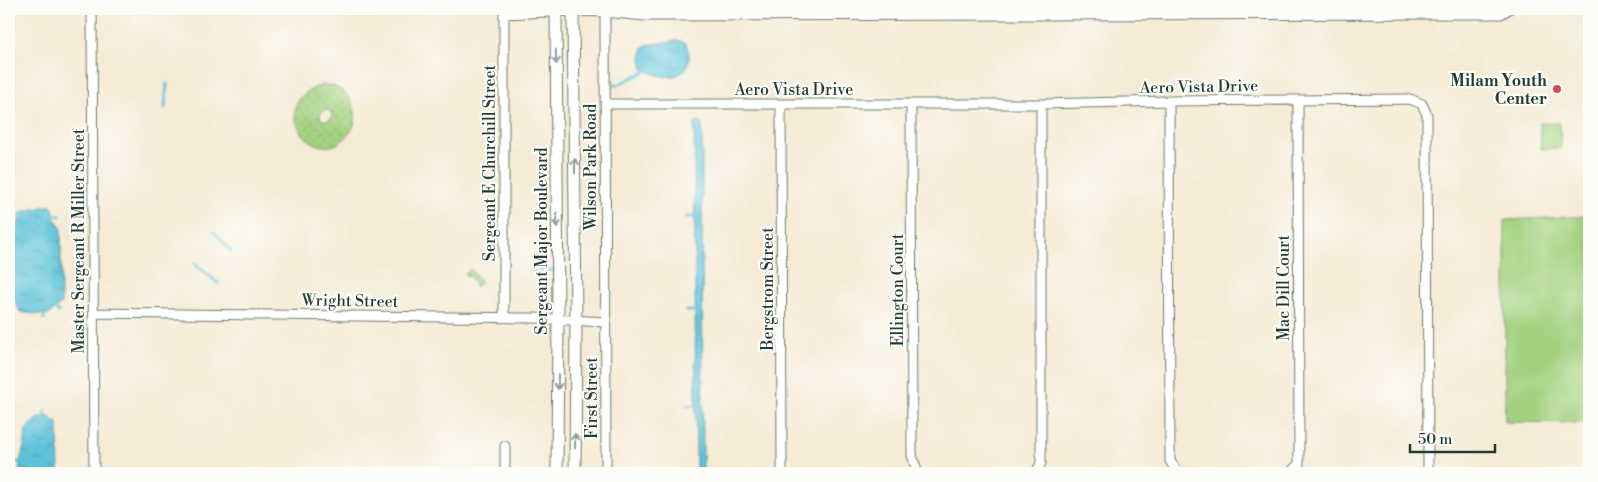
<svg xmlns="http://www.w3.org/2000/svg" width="1598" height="482" viewBox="0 0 1598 482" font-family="'Libre Bodoni',serif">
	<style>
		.grass { fill: #a3d17f; stroke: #61875a }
		.garden { fill: url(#garden-dots); stroke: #61875a; fill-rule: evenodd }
		.water { fill: url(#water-ripples); stroke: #3e8087 }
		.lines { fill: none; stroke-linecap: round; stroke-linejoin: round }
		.stream { stroke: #5cc2da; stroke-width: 3 }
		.minor-casing { stroke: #6a7a6c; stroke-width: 11 }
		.tertiary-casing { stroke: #6a7a6c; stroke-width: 13 }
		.minor { stroke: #fff; stroke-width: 9 }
		.tertiary { stroke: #fff; stroke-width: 11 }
		.oneway { stroke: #8f9e9a }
		.poi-dot { fill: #d1495b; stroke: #fdfcf7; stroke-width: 2 }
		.labels { text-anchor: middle; stroke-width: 4.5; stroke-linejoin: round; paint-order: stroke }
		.poi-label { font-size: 16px; font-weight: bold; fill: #1f3d34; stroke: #fdfcf7; text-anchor: end }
		.street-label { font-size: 16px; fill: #1f3d34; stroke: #fdfcf7 }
	</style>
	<defs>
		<pattern id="garden-dots" width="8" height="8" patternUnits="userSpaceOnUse" patternTransform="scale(1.25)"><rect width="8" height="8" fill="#a3d17f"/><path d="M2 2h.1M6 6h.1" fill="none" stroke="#8cb46e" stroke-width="1.8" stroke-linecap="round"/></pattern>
		<pattern id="water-ripples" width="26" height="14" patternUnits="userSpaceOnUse" patternTransform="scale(1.25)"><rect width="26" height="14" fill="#5cc2da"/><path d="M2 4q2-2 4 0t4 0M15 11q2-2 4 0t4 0" fill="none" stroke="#4b9fb2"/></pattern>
	</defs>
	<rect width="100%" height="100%" fill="#fdfcf7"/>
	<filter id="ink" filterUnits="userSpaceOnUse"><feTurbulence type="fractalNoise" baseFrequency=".02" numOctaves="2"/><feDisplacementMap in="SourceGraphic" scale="10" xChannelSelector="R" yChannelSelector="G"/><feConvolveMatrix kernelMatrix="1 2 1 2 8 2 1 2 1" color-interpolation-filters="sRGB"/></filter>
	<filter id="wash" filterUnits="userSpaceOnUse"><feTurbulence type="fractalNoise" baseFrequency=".0096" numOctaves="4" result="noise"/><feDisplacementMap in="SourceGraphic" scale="20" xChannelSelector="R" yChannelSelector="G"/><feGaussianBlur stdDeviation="1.12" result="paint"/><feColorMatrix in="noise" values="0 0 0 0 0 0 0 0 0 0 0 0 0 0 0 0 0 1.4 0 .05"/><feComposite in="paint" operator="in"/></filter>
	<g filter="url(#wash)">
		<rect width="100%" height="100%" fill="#f5ead4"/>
		<path class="grass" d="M1540 123H1560L1561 148 1541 149Z
			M1589 216V423L1505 422V220Z
			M471 269 481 282 476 287 474 285 475 283 468 275 466 276 465 274Z"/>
		<path class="garden" d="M324 85C327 85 332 85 335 87 353 93 361 116 351 131 319 179 259 100 324 85ZM325 110 330 111 332 115 331 119 326 121 321 119 320 116 321 112Z"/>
		<path class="water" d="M678 40 686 43C687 47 689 52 689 55 690 83 659 79 643 69L641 59 643 47 646 45Z
			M698 121 702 124 703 473H696L694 124 695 122Z
			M51 205 54 211V217L61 228V304L48 315 44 313 40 315 20 312 12 294 16 234 21 212Z
			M48 416 58 423 59 473H19L20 461 24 447 26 430 35 420Z"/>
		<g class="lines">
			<path class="stream" d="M607 86 617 85 646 71
				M165 108 167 84
				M54 215 60 216
				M686 217H694
				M214 232 231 251
				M195 264 218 283
				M532 271 554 270
				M55 309 58 312
				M686 311H695
				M44 313V319
				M686 406 695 405
				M45 417V411
				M16 462H20"/>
		</g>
	</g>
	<g filter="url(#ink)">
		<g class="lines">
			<g class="minor-casing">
				<path id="minor" d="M92 9 94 473
					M504 10V317
					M605 12 606 473
					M504 14 573 11 605 12 644 16 1449 14H1501L1509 9
					M1169 101 1170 461 1178 473
					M605 104H1041L1169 101 1410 99 1422 104 1427 115 1428 473
					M781 104 782 473
					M911 104 912 455 917 471 919 473
					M94 313 534 318 605 322
					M505 446V473
					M1036 473 1041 463V104
					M1290 473 1299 464 1298 101"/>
			</g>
			<g class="tertiary-casing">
				<path id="tertiary" d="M556 9 558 319 557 473
					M573 9 576 320 575 473"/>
			</g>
			<use href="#minor" class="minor"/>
			<use href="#tertiary" class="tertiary"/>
		</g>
		<defs><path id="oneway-shaft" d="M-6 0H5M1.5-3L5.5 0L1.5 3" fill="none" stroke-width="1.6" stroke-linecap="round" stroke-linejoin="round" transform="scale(1.25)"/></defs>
		<g class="oneway">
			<use href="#oneway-shaft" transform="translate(556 57) rotate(89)"/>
			<use href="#oneway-shaft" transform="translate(575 166) rotate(-90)"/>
			<use href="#oneway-shaft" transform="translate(557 220) rotate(89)"/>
			<use href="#oneway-shaft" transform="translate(558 382) rotate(90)"/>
			<use href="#oneway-shaft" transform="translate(575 441) rotate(-90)"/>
		</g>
	</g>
	<circle class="poi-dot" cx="1557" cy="89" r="5"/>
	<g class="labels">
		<g class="poi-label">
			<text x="1547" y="86">Milam Youth<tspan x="1547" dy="18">Center</tspan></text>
		</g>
		<g class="street-label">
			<text transform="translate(1199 86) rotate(-1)" y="6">Aero Vista Drive</text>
			<text x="794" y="95">Aero Vista Drive</text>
			<text transform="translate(489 163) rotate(-90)" y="6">Sergeant E Churchill Street</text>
			<text transform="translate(590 167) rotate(-90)" y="6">Wilson Park Road</text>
			<text transform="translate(78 241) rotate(-90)" y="6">Master Sergeant R Miller Street</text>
			<text transform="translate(541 241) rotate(-90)" y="6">Sergeant Major Boulevard</text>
			<text transform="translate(1283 288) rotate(-90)" y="6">Mac Dill Court</text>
			<text transform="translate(767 289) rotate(-90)" y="6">Bergstrom Street</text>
			<text transform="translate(897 290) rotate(-90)" y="6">Ellington Court</text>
			<text transform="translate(350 300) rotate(1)" y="6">Wright Street</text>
			<text transform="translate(591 398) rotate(-90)" y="6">First Street</text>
		</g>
	</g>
	<rect width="1598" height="482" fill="none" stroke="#fdfcf7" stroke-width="30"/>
	<path d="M1410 444v8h85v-8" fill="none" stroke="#1f3d34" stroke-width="2.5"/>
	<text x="1418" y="444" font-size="15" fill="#1f3d34" stroke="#fdfcf7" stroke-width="4" paint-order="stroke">50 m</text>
</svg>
